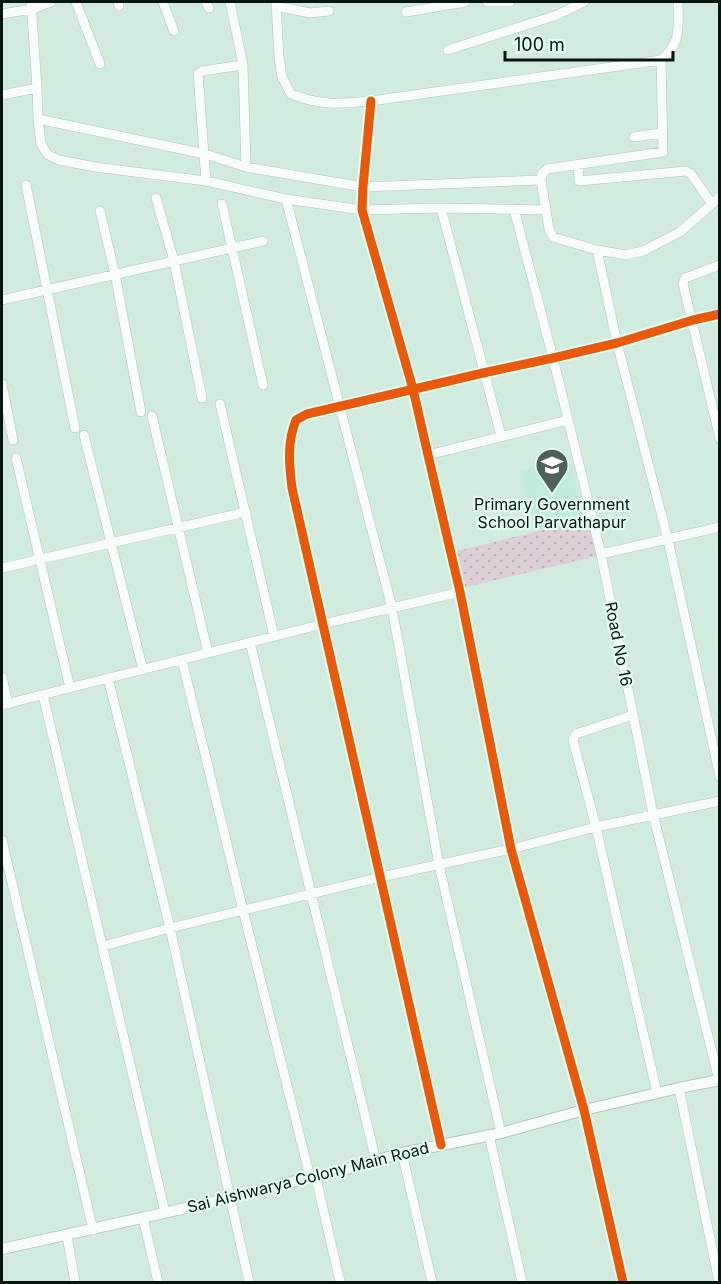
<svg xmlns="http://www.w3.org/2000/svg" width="721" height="1284" viewBox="0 0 721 1284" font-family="Inter,sans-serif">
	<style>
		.built { fill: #c2ecda }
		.grass { fill: url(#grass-dots) }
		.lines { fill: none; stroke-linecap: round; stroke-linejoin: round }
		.minor-casing { stroke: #b2c6bd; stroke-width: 10 }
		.tertiary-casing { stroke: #b2c6bd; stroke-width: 12 }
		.minor { stroke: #f8fcfa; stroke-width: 9 }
		.tertiary { stroke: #f8fcfa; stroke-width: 10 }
		.cycleway-casing { stroke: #e2fef1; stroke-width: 13 }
		.cycleway { stroke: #e8590c; stroke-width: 9 }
		.labels { text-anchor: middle; stroke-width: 4.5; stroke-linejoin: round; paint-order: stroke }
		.poi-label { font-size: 16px; fill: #05160f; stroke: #e2fef1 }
		.street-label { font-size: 16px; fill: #05160f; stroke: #e2fef1 }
	</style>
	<defs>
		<pattern id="grass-dots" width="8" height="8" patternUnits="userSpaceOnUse" patternTransform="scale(1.5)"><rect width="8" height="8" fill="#ddced7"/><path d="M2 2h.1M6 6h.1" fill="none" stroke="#bcb0b7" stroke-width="1.8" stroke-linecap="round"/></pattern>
	</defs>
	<rect width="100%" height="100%" fill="#d1ebdf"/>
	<path class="built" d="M570 460 584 518 535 530 520 470Z"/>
	<path class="grass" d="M588 519 597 556 462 588 453 552Z"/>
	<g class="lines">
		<g class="minor-casing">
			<path id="minor" d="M31 2 37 88 38 119 41 144 48 155 59 160 95 167 206 181 286 199 362 210 441 208 546 210
				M76 2 100 64
				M118 2 119 6
				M163 2 174 31
				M206 2 209 8
				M230 2 243 65 246 167
				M276 2 279 57 282 77 291 94C322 106 338 104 371 101L661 60
				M487 2H510
				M276 6 310 13 329 11
				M406 12 465 2
				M2 14 32 9 51 2
				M448 50 557 15 584 2
				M2 95 37 88
				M371 101 363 187 362 210 413 389 428 455 460 592 511 849 584 1110 623 1282
				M38 119 205 154 246 167 363 187 541 180 542 174 547 169 663 152 661 60C682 43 678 27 678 2
				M634 137 661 133
				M578 164 579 181 686 171 691 174 712 204
				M541 180 549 229 553 237 597 250 626 255 643 251 680 232 720 197
				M206 181 198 74 202 71 243 65
				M26 185 75 428
				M156 198 174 261 202 398
				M286 199 392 608 439 865 501 1133
				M222 204 263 385
				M441 208 501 436
				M514 209 553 358 601 554 653 814 719 1080
				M100 211 115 274 141 412
				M597 250 617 343 668 540 720 777
				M720 265 685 278 683 284 720 439
				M2 300 263 241
				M2 384 13 440
				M220 404 274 636
				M152 416 208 653
				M84 435 143 670
				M428 455 568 420
				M16 458 70 688
				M601 554 720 527
				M2 568 246 512
				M250 642 376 1161
				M182 660 243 910 310 1177
				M2 677 8 704
				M108 678 170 928 249 1282
				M43 695 165 1212
				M2 705 323 624 460 592
				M633 715 576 734 573 740 596 827 657 1093
				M2 840 93 1230
				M103 946 170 928 381 877 511 849 596 827 720 801
				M679 1088 719 1282
				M489 1135 522 1282
				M441 1145 292 488C289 464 287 442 296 420L307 414 483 373 553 358 617 343 693 320 720 314
				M402 1153 432 1282
				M316 1178 340 1282
				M143 1218 158 1282
				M67 1236 75 1282"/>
		</g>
		<g class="tertiary-casing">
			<path id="tertiary" d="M2 1249 231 1198 310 1177 316 1178 402 1153 501 1133 584 1110 679 1088 720 1080"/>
		</g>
		<use href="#minor" class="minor"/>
		<use href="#tertiary" class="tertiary"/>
		<g class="cycleway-casing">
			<path id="cycleway" d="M371 101 363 187 362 210 413 389 428 455 460 592 511 849 584 1110 623 1282
				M441 1145 292 488C289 464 287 442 296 420L307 414 483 373 553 358 617 343 693 320 720 314"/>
		</g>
		<use href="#cycleway" class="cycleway"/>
	</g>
	<defs>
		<g id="school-pin" transform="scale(1.725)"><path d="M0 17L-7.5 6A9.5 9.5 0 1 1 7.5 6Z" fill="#4c6158" stroke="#e2fef1"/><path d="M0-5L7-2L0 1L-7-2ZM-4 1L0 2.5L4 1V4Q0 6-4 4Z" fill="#fff"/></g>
	</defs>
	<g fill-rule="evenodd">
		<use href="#school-pin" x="552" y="465"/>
	</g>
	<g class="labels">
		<g class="poi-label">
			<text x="552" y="510">Primary Government<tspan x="552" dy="18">School Parvathapur</tspan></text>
		</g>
		<g class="street-label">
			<text transform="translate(619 644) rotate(79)" y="6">Road No 16</text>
			<text transform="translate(308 1177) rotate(-14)" y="6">Sai Aishwarya Colony Main Road</text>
		</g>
	</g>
	<rect width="721" height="1284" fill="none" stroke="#05160f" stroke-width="6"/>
	<path d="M505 51v9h168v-9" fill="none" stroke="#05160f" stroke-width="3"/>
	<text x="514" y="51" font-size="18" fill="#05160f" stroke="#e2fef1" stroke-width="4.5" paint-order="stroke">100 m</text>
</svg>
